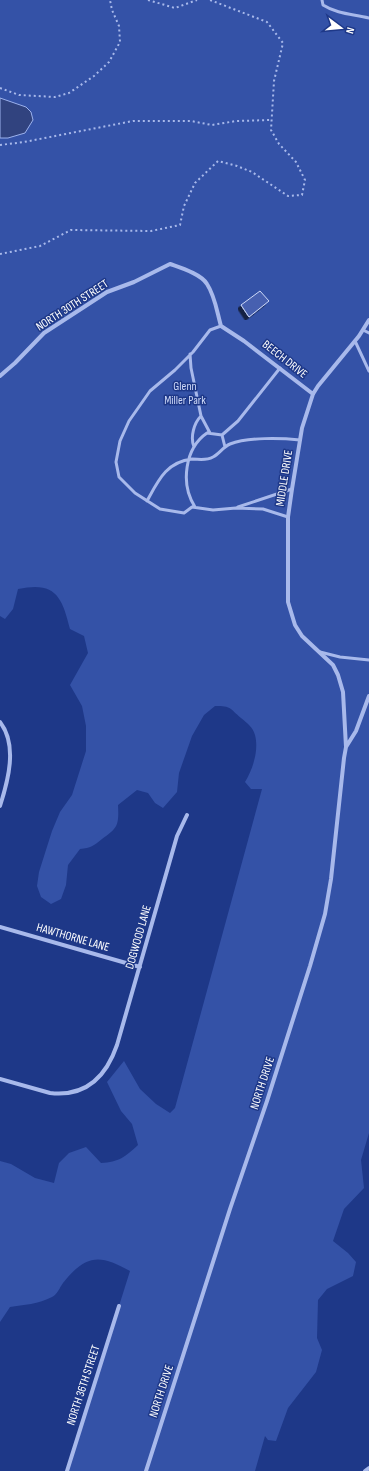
<svg xmlns="http://www.w3.org/2000/svg" width="369" height="1471" viewBox="0 0 369 1471" font-family="'Sofia Sans Condensed',sans-serif">
	<style>
		.green { fill: #3452a7 }
		.water { fill: #31437f; stroke: #9bb1ed }
		.building { fill: #4661b0; stroke: #cdd8f8; filter: url(#shadow) }
		.lines { fill: none; stroke-linecap: round; stroke-linejoin: round }
		.path { stroke: #a8b9eb; stroke-width: 2; stroke-dasharray: 2 3; stroke-linecap: butt }
		.lane { stroke: #a8b9eb; stroke-width: 3 }
		.street { stroke: #a8b9eb; stroke-width: 4 }
		.labels { text-anchor: middle; stroke-width: 3; stroke-linejoin: round; paint-order: stroke }
		.street-label { font-size: 12px; fill: #fff; stroke: #1e3888 }
		.park-label { font-size: 12px; fill: #cdd8f8; stroke: #1e3888 }
	</style>
	<defs>
		<filter id="shadow"><feDropShadow dx="-3.5" dy="3.5" stdDeviation="0" flood-color="#0009"/></filter>
	</defs>
	<rect width="100%" height="100%" fill="#1e3888"/>
	<path class="green" d="M0 0H369V1133L361 1160 364 1188 344 1209 333 1241 348 1253 356 1262 353 1276 327 1289 318 1300 317 1338 322 1350 316 1372 288 1408 276 1441 268 1440 265 1436 255 1471H67L130 1271C100 1254 86 1254 63 1283 60 1287 57 1295 52 1297 39 1304 23 1305 10 1307L0 1322V1161L11 1164 35 1178 54 1183 59 1163 69 1153 86 1147 101 1163C119 1162 125 1157 138 1145L132 1124 121 1111 107 1082 124 1061 140 1089 156 1104 170 1113 175 1108 262 789H251L245 782C253 769 259 750 255 735 253 727 247 723 241 718 229 708 232 706 215 706L204 715 192 736 179 773 177 792 163 808 155 803 148 793 137 790 118 805C119 825 118 828 102 839 93 846 91 848 80 849L68 865 66 885 61 899 51 904 41 897 37 886 39 872 52 831 60 812 72 795 86 751V726L82 706 70 685 88 653 84 636 70 629C62 596 55 581 18 589L13 609 5 619 0 616Z"/>
	<path class="water" d="M0 98 26 107 31 112 33 120 25 133 8 138H0Z"/>
	<path class="building" d="M260 291 269 301 249 317 241 305Z"/>
	<g class="lines">
		<path class="path" d="M148 0 175 8 197 0
			M0 88 19 95 55 97 69 93 94 76 109 62 120 42 119 26 112 10 110 0
			M0 145 24 142 133 121H191L212 125 236 121 271 120
			M0 254 40 246 71 230 151 231 180 225 184 206 195 183 218 161 237 166 252 172 288 196 302 195 305 180 296 162 279 144 271 130 274 81 283 43 267 22 210 0"/>
		<path class="lane" d="M322 0 323 5C337 14 352 14 369 18
			M221 326 210 330 193 352 175 370 150 391 129 421 120 441 116 462 119 477 135 493 160 509 184 513 192 507 213 510 236 508 263 509 288 517
			M363 330 369 333
			M355 341 369 371
			M190 354 191 368 201 416 210 433
			M194 447C190 437 194 423 201 416
			M225 447 222 435 238 421 280 368
			M147 501C158 481 166 462 192 459 199 459 206 461 213 457 219 454 223 447 230 444 248 437 281 438 300 440
			M195 507C180 484 185 448 207 433L222 435
			M238 507 292 489
			M320 652 340 657 369 660"/>
		<path class="street" d="M0 376 15 363 44 333 107 292 134 282 170 264C181 268 201 274 207 284 215 296 217 312 221 326L244 341 313 394
			M0 722C18 745 8 781 0 806
			M346 747 343 692 338 675 333 665 302 636 295 625 288 602V517L292 489 302 428 313 394 318 386 359 336 369 320
			M0 927 140 967
			M0 1079 50 1093C85 1097 106 1077 117 1045L177 836 187 815
			M67 1471 119 1306
			M146 1471 230 1209 267 1101 310 966 325 914 331 879 344 758 346 747 356 731 369 696
			M365 1471 369 1468"/>
	</g>
	<g class="labels">
		<g class="street-label">
			<text transform="translate(72 305) rotate(-33)" y="4">NORTH 30TH STREET</text>
			<text transform="translate(285 359) rotate(38)" y="4">BEECH DRIVE</text>
			<text transform="translate(284 478) rotate(-81)" y="4">MIDDLE DRIVE</text>
			<text transform="translate(73 937) rotate(16)" y="4">HAWTHORNE LANE</text>
			<text transform="translate(138 937) rotate(-74)" y="4">DOGWOOD LANE</text>
			<text transform="translate(262 1083) rotate(-72)" y="4">NORTH DRIVE</text>
			<text transform="translate(83 1385) rotate(-72)" y="4">NORTH 36TH STREET</text>
			<text transform="translate(161 1391) rotate(-72)" y="4">NORTH DRIVE</text>
		</g>
		<g class="park-label">
			<text x="185" y="390">Glenn<tspan x="185" dy="14">Miller Park</tspan></text>
		</g>
	</g>
	<g transform="translate(341 28) rotate(106)" stroke="#1e3888" stroke-width="3" paint-order="stroke">
	<path d="M0-3L7 15L0 10L-7 15Z" fill="#ffffff"/>
	<text y="-6" font-size="11" font-weight="bold" text-anchor="middle" fill="#ffffff">N</text>
	</g>
</svg>
